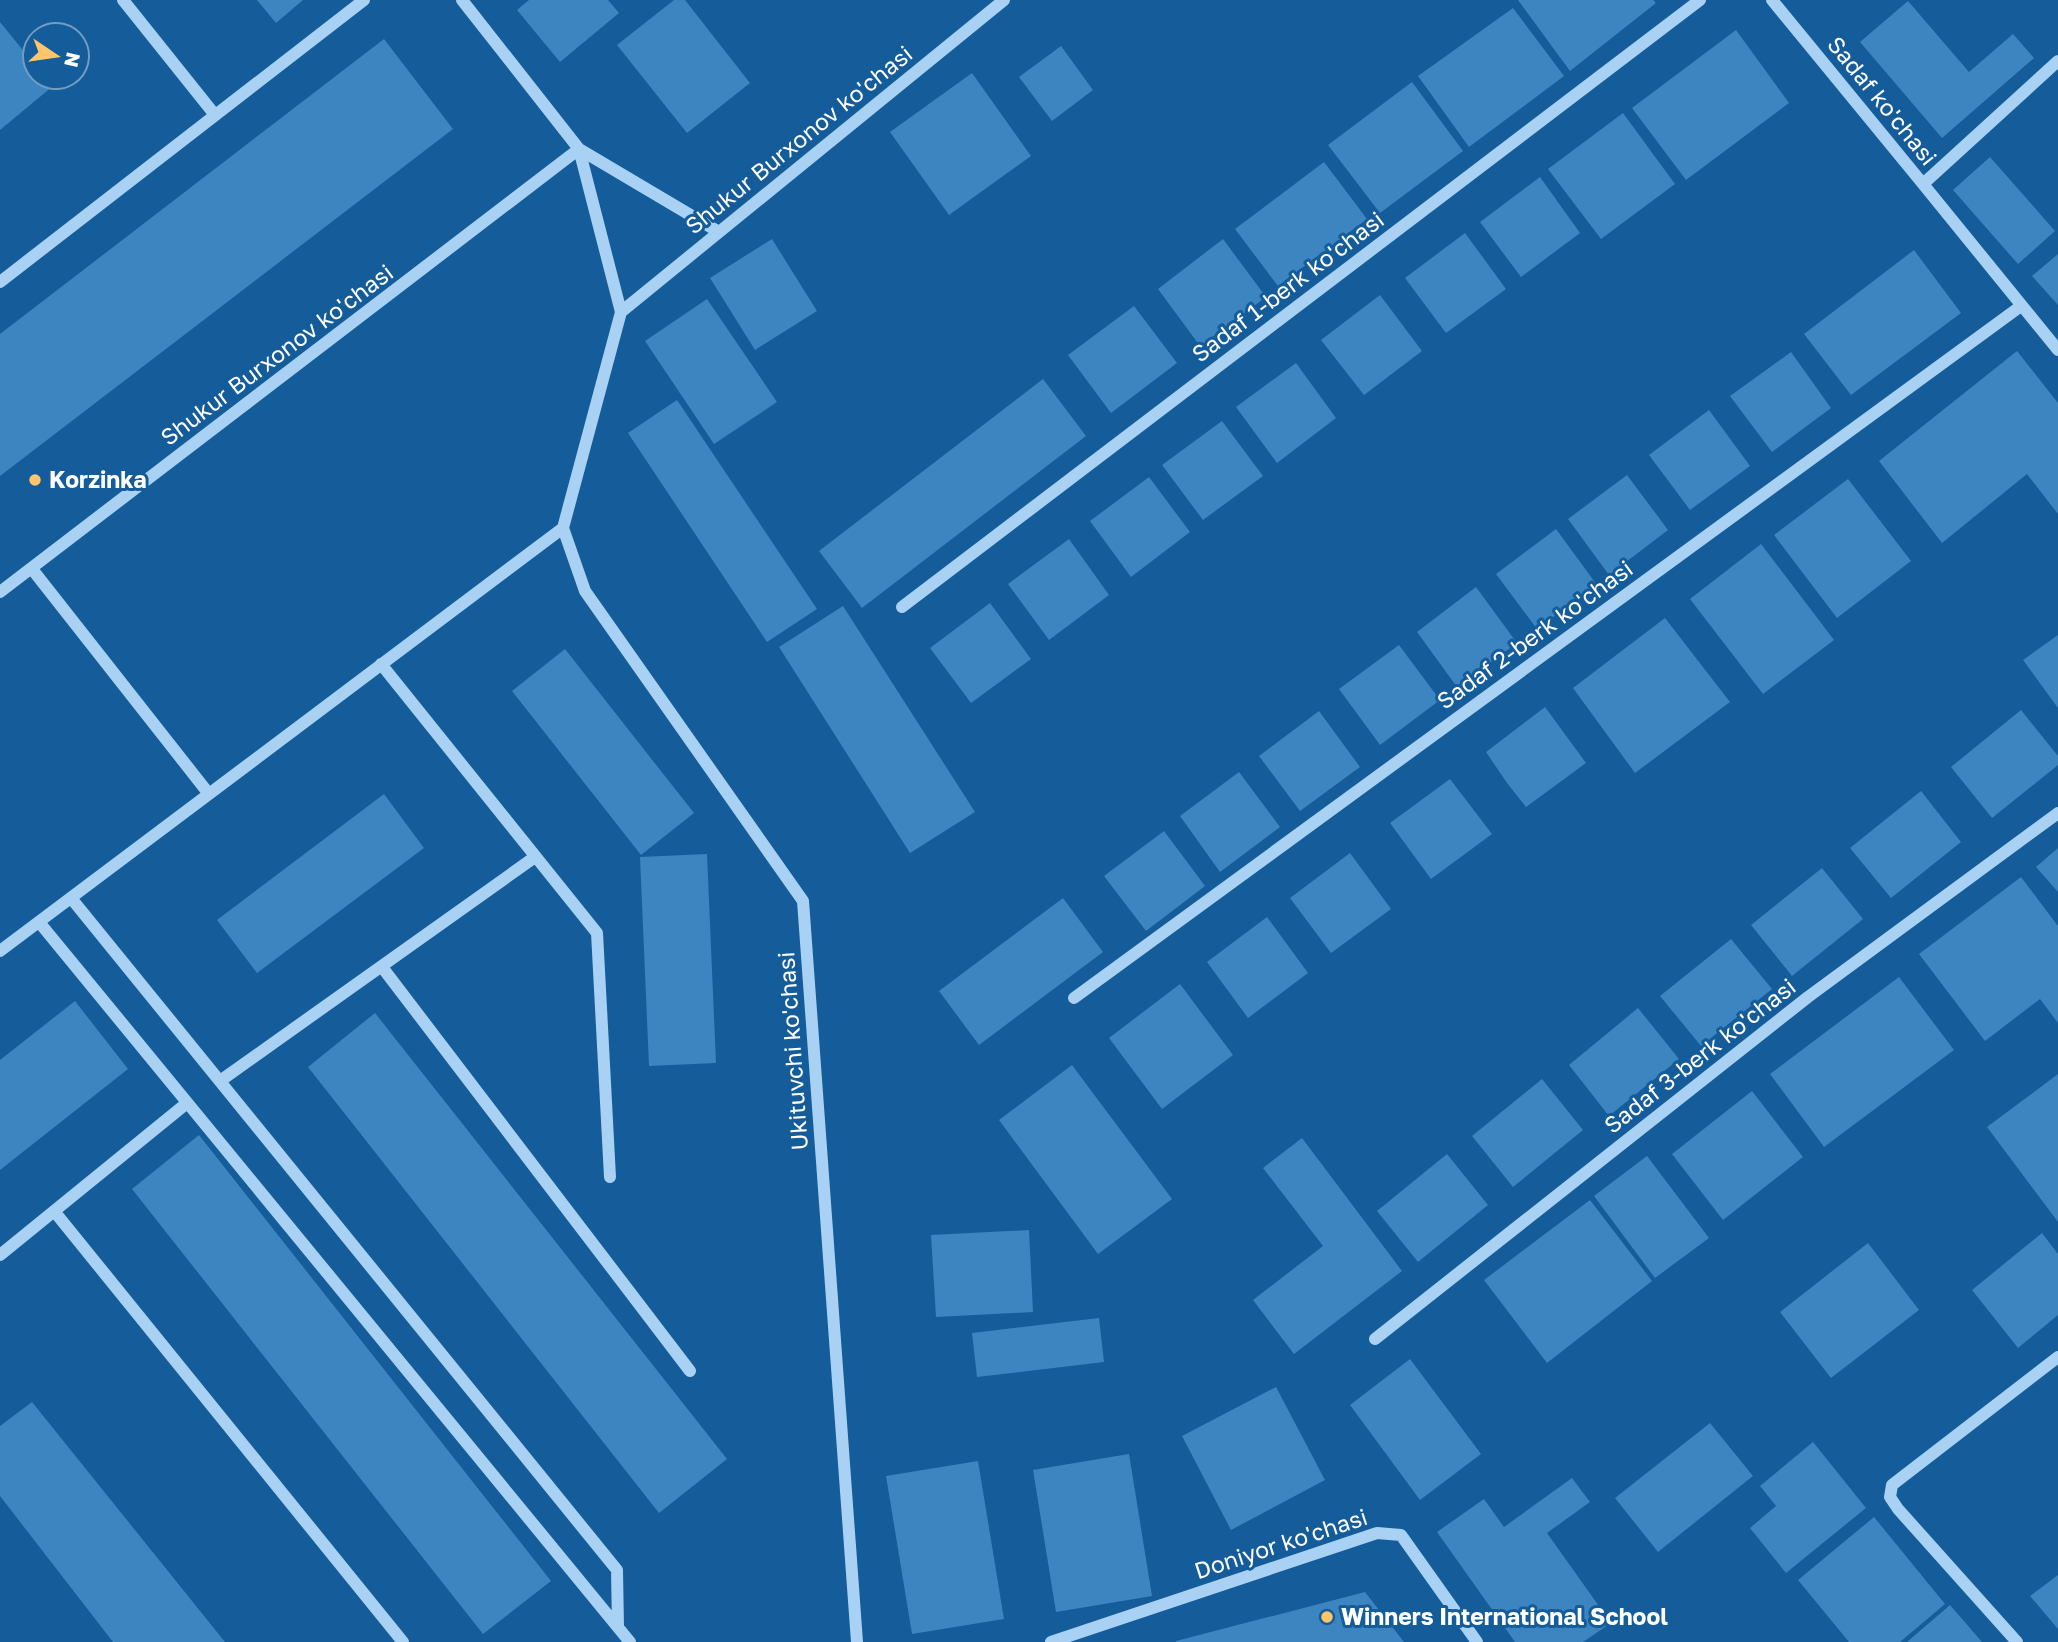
<svg xmlns="http://www.w3.org/2000/svg" width="2058" height="1642" viewBox="0 0 2058 1642" font-family="'Golos Text',sans-serif">
	<style>
		.building { fill: #3d85c1 }
		.lines { fill: none; stroke-linecap: round; stroke-linejoin: round }
		.minor { stroke: #a8d1f3; stroke-width: 12 }
		.poi-dot { fill: #ffc56a; stroke: #145c9a; stroke-width: 2.5 }
		.labels { text-anchor: middle; stroke-width: 6; stroke-linejoin: round; paint-order: stroke }
		.street-label { font-size: 23px; fill: #fff; stroke: #145c9a }
		.poi-label { font-size: 23px; font-weight: bold; fill: #fff; stroke: #145c9a; text-anchor: start }
	</style>
	<rect width="100%" height="100%" fill="#145c9a"/>
	<path class="building" d="M257 0H303L276 23Z
		M529 0H608L619 13 560 62 517 10Z
		M674 0H685L750 83 687 133 617 45Z
		M1518 0H1653L1656 3 1570 71Z
		M1908 1 1969 72 2013 34 2034 58 1942 138 1860 42Z
		M1513 8 1564 76 1469 147 1418 76Z
		M0 22 35 65V77H45L53 86 0 130Z
		M1736 30 1789 103 1686 180 1632 108Z
		M384 39 453 129 0 476V334Z
		M1061 46 1093 90 1052 121 1019 77Z
		M972 73 1031 156 949 215 890 132Z
		M1412 82 1463 151 1380 213 1328 145Z
		M1623 113 1675 184 1601 239 1548 169Z
		M1990 157 2055 231 2018 264 1953 190Z
		M1324 162 1367 219 1278 286 1235 229Z
		M1540 177 1580 233 1521 277 1480 222Z
		M1465 233 1506 289 1446 333 1405 278Z
		M772 239 817 311 755 350 710 278Z
		M1223 239 1266 297 1200 346 1158 289Z
		M1914 250 1961 313 1851 395 1804 334Z
		M2058 254V305L2032 276Z
		M1380 295 1422 351 1364 395 1321 340Z
		M707 299 777 402 714 444 645 341Z
		M1134 306 1177 363 1111 413 1068 355Z
		M2017 351 2058 403V514L2027 474 1942 543 1879 461Z
		M1791 352 1831 408 1772 452 1730 396Z
		M1296 363 1336 418 1277 463 1236 407Z
		M1043 379 1086 436 862 608 819 551Z
		M677 400 817 609 767 642 628 433Z
		M1709 410 1750 466 1690 510 1649 455Z
		M1222 421 1263 476 1203 520 1162 465Z
		M1627 475 1668 530 1609 575 1568 519Z
		M1149 477 1190 532 1131 577 1090 521Z
		M1848 479 1911 561 1837 618 1774 535Z
		M1556 529 1597 585 1537 629 1496 574Z
		M1069 539 1109 595 1049 640 1008 584Z
		M1761 544 1834 640 1763 694 1690 599Z
		M1476 587 1517 643 1457 687 1417 632Z
		M990 603 1031 659 971 703 930 648Z
		M843 606 975 812 910 853 779 647Z
		M1665 618 1730 702 1635 773 1573 688Z
		M2058 635V708L2023 660Z
		M1399 645 1440 700 1380 745 1339 689Z
		M565 649 694 813 641 855 512 691Z
		M1545 707 1586 763 1526 807 1507 783 1486 752Z
		M2021 710 2058 756V765L1992 818 1951 767Z
		M1319 711 1360 767 1300 811 1259 756Z
		M1239 772 1280 827 1220 872 1180 816Z
		M1450 779 1492 834 1431 879 1390 823Z
		M1921 791 1961 842 1891 898 1850 848Z
		M384 794 424 848 257 973 217 920Z
		M1164 831 1205 886 1146 931 1104 876Z
		M2058 848V892L2036 867Z
		M1350 853 1391 909 1331 953 1290 898Z
		M707 854 716 1063 649 1066 640 857Z
		M1822 868 1863 919 1792 976 1751 925Z
		M2021 877 2058 926V1023L2040 999 1985 1041 1919 954Z
		M1063 898 1103 952 979 1045 939 991Z
		M1267 917 1308 973 1248 1018 1207 962Z
		M1731 939 1772 989 1701 1046 1660 996Z
		M1899 977 1954 1050 1824 1147 1770 1074Z
		M1180 984 1233 1055 1162 1109 1109 1038Z
		M75 1001 128 1069 0 1170V1060Z
		M1638 1008 1679 1059 1609 1116 1569 1065Z
		M375 1013 727 1459 659 1513 308 1067Z
		M1072 1065 1172 1199 1098 1254 999 1120Z
		M2058 1074V1222L1987 1127Z
		M1542 1079 1583 1130 1513 1187 1472 1136Z
		M1752 1091 1803 1157 1723 1220 1672 1154Z
		M199 1135 551 1581 483 1634 132 1189Z
		M1302 1138 1402 1271 1294 1354 1253 1300 1323 1246 1263 1168Z
		M1447 1154 1488 1205 1418 1262 1377 1211Z
		M1647 1156 1709 1238 1655 1278 1594 1196Z
		M1590 1200 1652 1281 1547 1363 1484 1280Z
		M1029 1230 1033 1312 936 1317 931 1235Z
		M2042 1233 2058 1254V1315L2018 1348 1972 1290Z
		M1868 1243 1919 1310 1831 1378 1780 1312Z
		M1099 1318 1104 1362 977 1377 972 1333Z
		M1410 1359 1481 1454 1420 1500 1350 1405Z
		M1276 1387 1325 1480 1231 1530 1182 1436Z
		M32 1402 225 1642H113L0 1496V1426Z
		M1710 1423 1753 1476 1658 1552 1615 1498Z
		M1813 1442 1866 1508 1786 1573 1750 1528 1776 1506 1760 1486Z
		M1129 1454 1152 1596 1056 1612 1033 1470Z
		M978 1461 1004 1619 912 1634 886 1476Z
		M1572 1478 1590 1502 1547 1533 1611 1623 1583 1642H1515L1437 1532 1484 1499 1504 1527Z
		M1874 1517 1945 1604 1900 1642H1849L1798 1580Z
		M2058 1575V1629L2030 1596Z
		M1365 1592 1404 1642H1176V1641Z
		M1950 1605 1982 1642H1907Z"/>
	<g class="lines">
		<path class="minor" d="M123 0 215 115
			M462 0 579 149 719 232
			M1772 0 1923 184 2058 61
			M1923 184 2058 350
			M0 282 364 0
			M621 312 1004 0
			M563 528 585 591 803 901 857 1642
			M563 528 621 312 579 149
			M32 569 209 794
			M0 592 579 149
			M902 607 1700 0
			M381 664 597 933 610 1177
			M71 898 617 1570 618 1627
			M39 922 630 1642
			M0 951 563 528
			M382 967 690 1371
			M1074 998 2021 306
			M220 1081 535 857
			M54 1211 403 1642
			M0 1255 187 1103
			M1375 1339 1808 997 2058 813
			M1051 1642 1377 1533 1401 1535 1477 1642
			M2017 1642 1898 1509 1890 1497 1892 1485 2058 1357"/>
	</g>
	<g class="poi-dot">
		<circle cx="35" cy="480" r="7"/>
		<circle cx="1327" cy="1617" r="7"/>
	</g>
	<g class="labels">
		<g class="street-label">
			<text transform="translate(1882 101) rotate(51)" y="8">Sadaf ko'chasi</text>
			<text transform="translate(799 140) rotate(-39)" y="8">Shukur Burxonov ko'chasi</text>
			<text transform="translate(1288 287) rotate(-37)" y="8">Sadaf 1-berk ko'chasi</text>
			<text transform="translate(277 355) rotate(-37)" y="8">Shukur Burxonov ko'chasi</text>
			<text transform="translate(1535 635) rotate(-36)" y="8">Sadaf 2-berk ko'chasi</text>
			<text transform="translate(793 1051) rotate(-94)" y="8">Ukituvchi ko'chasi</text>
			<text transform="translate(1700 1056) rotate(-38)" y="8">Sadaf 3-berk ko'chasi</text>
			<text transform="translate(1281 1544) rotate(-18)" y="8">Doniyor ko'chasi</text>
		</g>
		<g class="poi-label">
			<text x="49" y="488">Korzinka</text>
			<text x="1341" y="1625">Winners International School</text>
		</g>
	</g>
	<g transform="translate(56 56) rotate(103)"><circle r="33" fill="#145c9a" stroke="#729dc2" stroke-width="2"/>
	<path d="M0-5L12 26L0 18L-12 26Z" fill="#ffc56a"/>
	<text y="-10" font-size="19" font-weight="bold" text-anchor="middle" fill="#ffffff">N</text>
	</g>
</svg>
